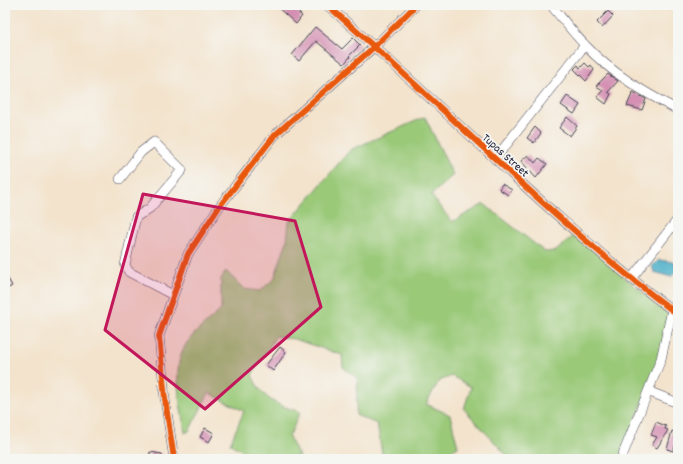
<svg xmlns="http://www.w3.org/2000/svg" width="683" height="464" viewBox="0 0 683 464" font-family="Dekko,sans-serif">
	<style>
		.green { fill: #9ac978; stroke: #5e765a }
		.water { fill: #48aec7; stroke: #356881 }
		.building { fill: #d48fb2 }
		.lines { fill: none; stroke-linecap: round; stroke-linejoin: round }
		.minor-casing { stroke: #413f51; stroke-width: 10 }
		.minor { stroke: #fff; stroke-width: 9 }
		.cycleway-casing { stroke: #f6f6f2; stroke-width: 8 }
		.cycleway { stroke: #e8590c; stroke-width: 6 }
		.marked { fill: #c2185b; fill-opacity: 0.2; stroke: #c2185b; stroke-width: 3; stroke-linejoin: round }
		.labels { text-anchor: middle; stroke-width: 3.5; stroke-linejoin: round; paint-order: stroke }
		.street-label { font-size: 12px; fill: #22223b; stroke: #f6f6f2 }
	</style>
	<rect width="100%" height="100%" fill="#f6f6f2"/>
	<filter id="ink" filterUnits="userSpaceOnUse"><feTurbulence type="fractalNoise" baseFrequency=".025" numOctaves="2"/><feDisplacementMap in="SourceGraphic" scale="8" xChannelSelector="R" yChannelSelector="G"/><feConvolveMatrix kernelMatrix="1 2 1 2 8 2 1 2 1" color-interpolation-filters="sRGB"/></filter>
	<filter id="wash" filterUnits="userSpaceOnUse"><feTurbulence type="fractalNoise" baseFrequency=".012" numOctaves="4" result="noise"/><feDisplacementMap in="SourceGraphic" scale="16" xChannelSelector="R" yChannelSelector="G"/><feGaussianBlur stdDeviation="0.9" result="paint"/><feColorMatrix in="noise" values="0 0 0 0 0 0 0 0 0 0 0 0 0 0 0 0 0 1.4 0 .05"/><feComposite in="paint" operator="in"/></filter>
	<g filter="url(#wash)">
		<rect width="100%" height="100%" fill="#f3e3cc"/>
		<path class="green" d="M425 117 453 175 431 195 452 222 484 204 545 252 556 251 575 235 668 314 662 355 620 459H510L464 409 471 387 452 376 439 381 426 404 450 415 458 447 439 457 424 453 416 459H383L377 424 356 415 358 379 343 367 342 355 294 339 276 336 252 375C263 400 275 404 300 412L289 437 299 456 269 459 243 451 230 444 244 411 209 393 189 431 185 433C181 405 169 364 189 340 198 329 210 320 221 310V279L226 271 244 289 260 291 274 279 287 241 289 222 350 150Z"/>
		<path class="water" d="M659 260 675 262 677 271 671 277 654 272 652 266Z"/>
		<g id="blocks">
			<path class="building" d="M275 5H290L302 16 296 24Z
				M608 11 613 16 602 28 597 22Z
				M315 27 342 49 353 38 360 45 349 56 350 57 344 64 316 41 299 61 292 55Z
				M585 63 589 67 591 65 594 70 586 81 574 69 578 65 580 68Z
				M608 74 618 81 608 92 611 94 606 104 597 97 603 90 596 86Z
				M633 92 646 99 642 110 627 106Z
				M567 96 580 105 574 114 561 105Z
				M567 117 577 126 570 136 559 128Z
				M535 127 541 133 534 143 527 138Z
				M528 155 535 163 539 158 547 164 536 178 521 161Z
				M502 184 512 190 508 195 499 189Z
				M5 273 12 286 5 290Z
				M280 347 286 352 273 371 266 365Z
				M656 422 666 426 665 429 668 430 657 448 652 445 657 437 651 435Z
				M205 428 214 433 209 442 200 437Z
				M672 431 678 433V439L673 451 667 449Z
				M150 452 162 454V459H149Z"/>
		</g>
	</g>
	<g filter="url(#ink)">
		<use href="#blocks" fill-opacity="0" stroke="#413f51" stroke-width="1"/>
		<g class="lines">
			<g class="minor-casing">
				<path id="minor" d="M327 5C443 105 549 218 672 310L678 313
					M551 5C562 18 573 33 585 45 611 73 645 93 678 110
					M495 159 585 45
					M120 179 141 152 154 142 182 170 150 208 136 217 125 265 129 272 173 295
					M631 279 678 219
					M650 392 678 403
					M174 459 165 399 159 336 188 254 219 207 275 135 375 46 416 5
					M621 459 661 359 672 310"/>
			</g>
			<use href="#minor" class="minor"/>
			<g class="cycleway-casing">
				<path id="cycleway" d="M327 5C443 105 549 218 672 310L678 313
					M174 459 165 399 159 336 188 254 219 207 275 135 375 46 416 5"/>
			</g>
			<use href="#cycleway" class="cycleway"/>
		</g>
	</g>
	<path class="marked" d="M143 194 295 221 321 307 205 409 105 330Z"/>
	<g class="labels">
		<g class="street-label">
			<text transform="translate(506 155) rotate(42)" y="4">Tupas Street</text>
		</g>
	</g>
	<rect width="683" height="464" fill="none" stroke="#f6f6f2" stroke-width="20"/>
</svg>
